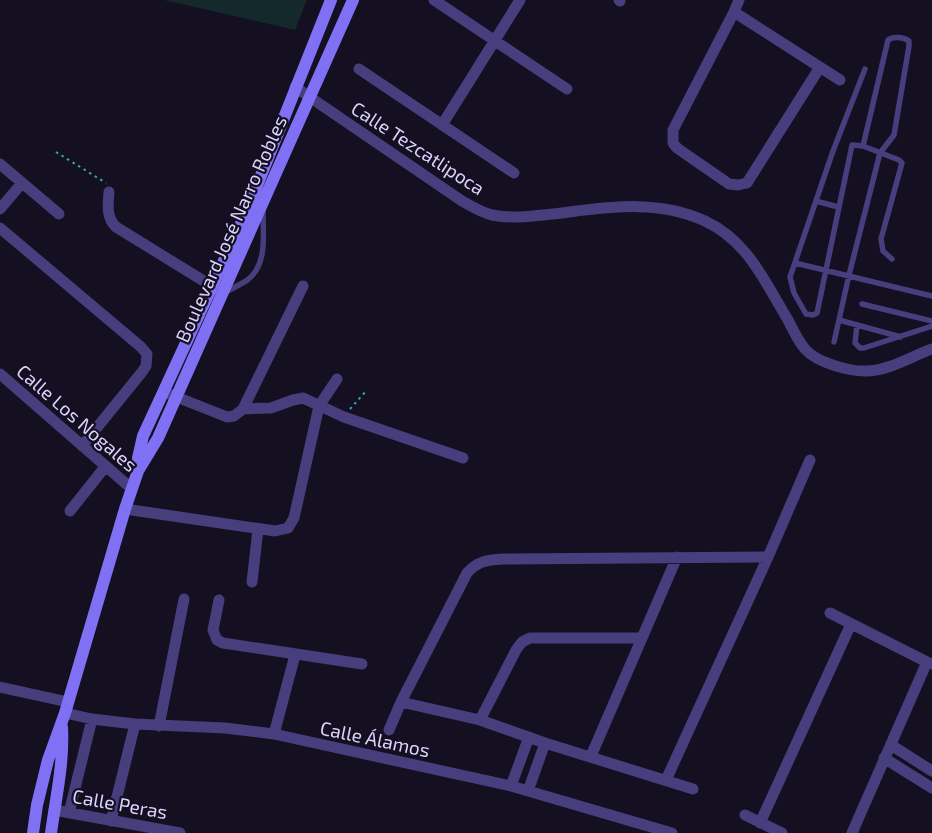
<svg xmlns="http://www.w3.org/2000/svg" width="932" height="833" viewBox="0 0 932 833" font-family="'Exo 2',sans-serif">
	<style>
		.green { fill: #13292b }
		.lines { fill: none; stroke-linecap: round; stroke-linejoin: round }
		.path { stroke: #38a8ab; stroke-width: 2; stroke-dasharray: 2.5 4; stroke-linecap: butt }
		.lane { stroke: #463e7d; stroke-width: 5.5 }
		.street { stroke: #463e7d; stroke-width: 11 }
		.secondary { stroke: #8071f4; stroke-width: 12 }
		.labels { text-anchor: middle; stroke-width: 4.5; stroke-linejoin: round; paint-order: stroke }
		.street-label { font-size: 19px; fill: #dbd3fc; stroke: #140f21 }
	</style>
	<rect width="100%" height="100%" fill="#140f21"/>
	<path class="green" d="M164 0H307L295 30Z"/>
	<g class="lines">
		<path class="path" d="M56 152 106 183
			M350 409 367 390"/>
		<path class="lane" d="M865 69 833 151 790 277 794 293 806 314 813 315 817 313 852 145 863 146 899 160 902 163 881 239 883 251 892 259
			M816 201 838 207
			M795 263 932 296
			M225 292C232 289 239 285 246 281 268 266 263 235 263 212
			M862 304 932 321
			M839 320 901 337
			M857 325 855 343 860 348H864L932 326
			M834 342 849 275 880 153 894 135 909 46V41C904 37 893 36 888 40L863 146"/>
		<path class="street" d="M434 0 567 89
			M619 0 620 1
			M739 0 734 12 673 130V143L677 148 729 184 738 185 747 183 820 67
			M734 12 840 80
			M359 69 514 173
			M295 87 462 201C471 206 482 213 492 215 512 219 533 216 553 214 604 208 656 198 705 221 748 241 765 282 788 320 793 330 798 341 805 349 817 363 851 372 868 371 890 370 912 356 932 349
			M442 125 520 0
			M0 164 59 214
			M109 192C108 205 106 217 116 227L220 291
			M0 209 22 183
			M0 228 141 347 147 354 146 366 142 372 82 446
			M0 374 132 489
			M164 392 227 417 234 416 243 409 303 286
			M243 409 271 408 293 400 303 398 344 417 463 458
			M125 509 275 531 288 528 294 518 319 406 337 379
			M70 511 105 467
			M252 582 258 529
			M219 600 213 630 217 640 223 643 362 664
			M830 613 927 662
			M0 687 68 702
			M401 702 480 720 545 743 693 789
			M65 713 92 719 135 724 225 728 274 734 511 786 672 833
			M480 720 516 650 522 642 530 638H642
			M159 726 184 599
			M389 730 401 702 467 573C478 561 487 560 503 559L768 557
			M274 734 295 655
			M891 745 932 771
			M591 756 677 557
			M884 758 932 788
			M666 780 768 557 810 460
			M511 786 529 737
			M528 791 545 743
			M54 810 180 833
			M69 813 92 719
			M745 815 782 833
			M111 821 135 724
			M760 823 851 624
			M852 833 927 662 932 664"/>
		<path class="secondary" d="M138 471V458L143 436 246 213 331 0
			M33 833 37 805 48 760 65 713 125 509 138 471 158 438 353 0
			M51 833C56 797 64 763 62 727"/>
	</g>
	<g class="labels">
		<g class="street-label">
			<text transform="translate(418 148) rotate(33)" y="7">Calle Tezcatlipoca</text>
			<text transform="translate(231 229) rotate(-66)" y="7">Boulevard José Narro Robles</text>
			<text transform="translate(77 418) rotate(41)" y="7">Calle Los Nogales</text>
			<text transform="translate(375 739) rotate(12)" y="7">Calle Álamos</text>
			<text transform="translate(120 804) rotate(10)" y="7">Calle Peras</text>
		</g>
	</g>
</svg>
